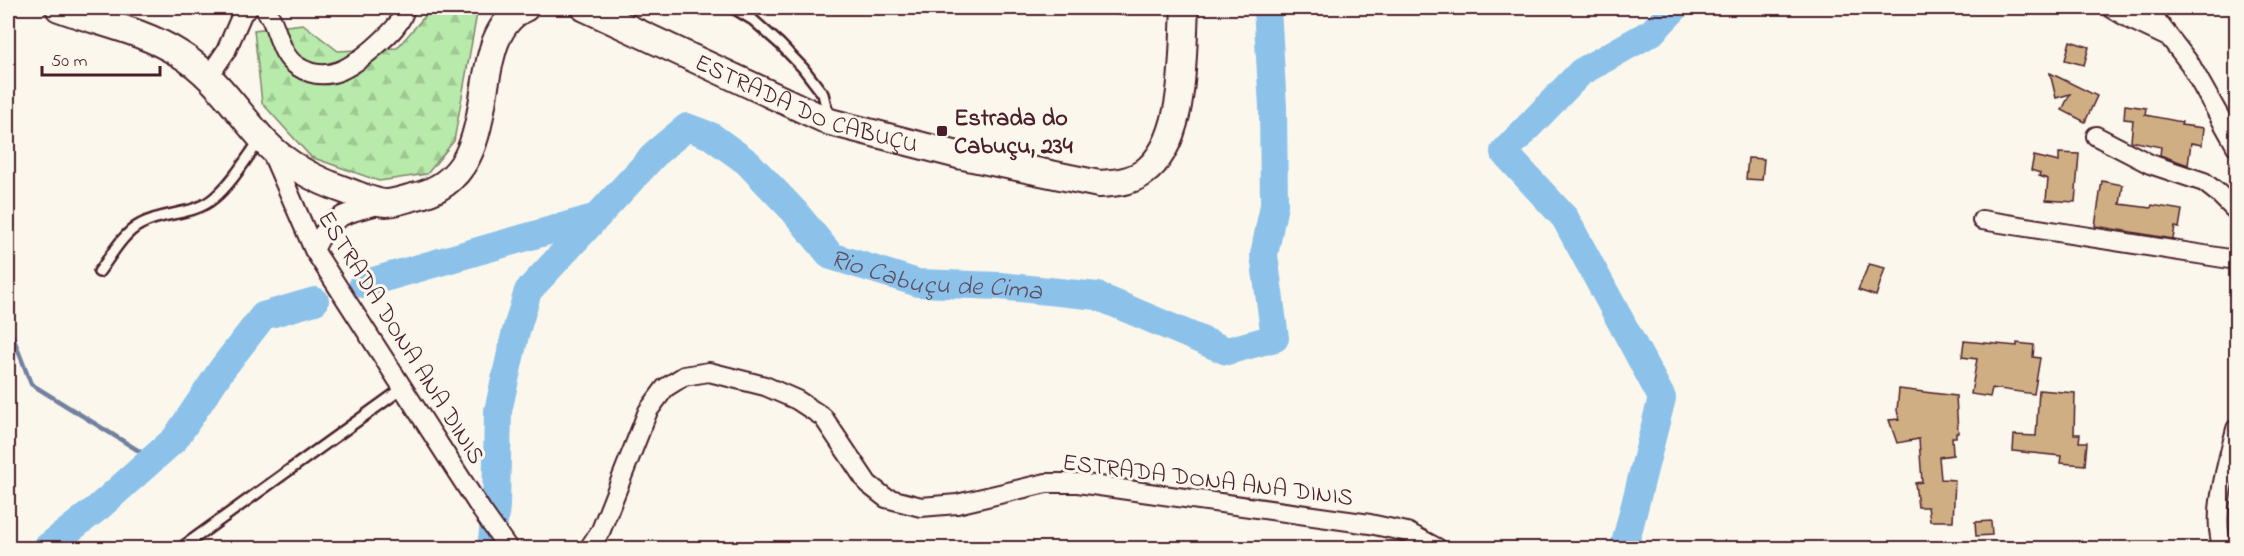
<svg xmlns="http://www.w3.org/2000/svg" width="2244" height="556" viewBox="0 0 2244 556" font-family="'Indie Flower',sans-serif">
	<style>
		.forest { fill: url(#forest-firs); stroke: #80846b; stroke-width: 1.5 }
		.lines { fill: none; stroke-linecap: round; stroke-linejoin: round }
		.stream { stroke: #72819e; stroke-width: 4.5 }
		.river { stroke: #8cc2ea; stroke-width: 28 }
		.building { fill: #d0ae83; stroke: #4a1f2b; stroke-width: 1.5 }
		.lane-casing { stroke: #4a1f2b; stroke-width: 14 }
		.street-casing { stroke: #4a1f2b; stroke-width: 22 }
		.secondary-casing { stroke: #4a1f2b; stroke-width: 30 }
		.lane { stroke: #fbf7ec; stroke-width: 9 }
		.street { stroke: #fbf7ec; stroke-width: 18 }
		.secondary { stroke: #fbf7ec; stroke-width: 26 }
		.poi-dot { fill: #4a1f2b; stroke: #fbf7ec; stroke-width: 2 }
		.labels { text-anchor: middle; stroke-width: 6; stroke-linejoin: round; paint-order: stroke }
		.street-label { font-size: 24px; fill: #4a1f2b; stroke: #fbf7ec }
		.poi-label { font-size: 24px; font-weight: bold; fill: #4a1f2b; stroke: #fbf7ec; text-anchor: start }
		.water-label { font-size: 26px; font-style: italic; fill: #5e5064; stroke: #fbf7ec }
	</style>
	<defs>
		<pattern id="forest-firs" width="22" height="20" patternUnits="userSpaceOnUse" patternTransform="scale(1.5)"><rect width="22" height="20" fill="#b7eaab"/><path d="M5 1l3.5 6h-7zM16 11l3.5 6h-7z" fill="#9fc893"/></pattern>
	</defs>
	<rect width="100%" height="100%" fill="#fbf7ec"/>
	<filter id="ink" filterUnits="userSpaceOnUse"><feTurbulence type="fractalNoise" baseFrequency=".0167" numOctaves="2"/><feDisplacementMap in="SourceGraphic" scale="12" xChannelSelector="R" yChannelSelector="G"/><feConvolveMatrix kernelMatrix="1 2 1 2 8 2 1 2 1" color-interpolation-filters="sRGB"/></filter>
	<g filter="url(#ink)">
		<path class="forest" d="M432 8H478L454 141 427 174 379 181 311 157 262 103 254 30 303 24 338 51 397 48Z"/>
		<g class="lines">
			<path class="stream" d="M8 324 31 384 152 459"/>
			<g class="river">
				<path d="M363 284 597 217"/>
				<path d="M46 548 99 507 175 439 222 369 263 316 315 301"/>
				<path id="s1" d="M491 548 496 506 498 411 515 335 528 291 658 151 687 127 711 136 747 162 794 211 831 256 918 283 1000 286 1097 296 1227 351 1275 338 1264 255 1274 205 1273 107 1267 8"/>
				<path d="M1624 548 1662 398 1565 218 1504 152 1581 72 1652 32 1675 8"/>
			</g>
		</g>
		<path class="building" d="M2070 41 2089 47 2084 65 2065 60Z
			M2050 73 2097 96 2085 122 2062 110 2070 94 2056 98Z
			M2125 105 2146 108 2145 115 2182 122 2181 125 2204 128 2202 145 2191 143 2188 165 2160 155 2161 147 2131 141 2133 120 2124 119Z
			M2059 153 2079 154 2075 202 2046 200 2048 179 2039 176 2040 173 2031 170 2034 156 2059 162Z
			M1748 158 1764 159 1762 180 1746 179Z
			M2102 181 2123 185 2120 204 2151 208 2152 205 2182 210 2179 228 2175 227 2173 239 2095 226Z
			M1869 264 1885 268 1876 296 1858 290Z
			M1964 341 2017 346V343L2034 345 2033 357 2040 358 2034 394 1992 388 1990 397 1971 394 1977 359 1962 357Z
			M1899 389 1956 396 1958 433H1956V437H1952L1953 455 1939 457 1941 479 1955 480 1953 521H1930L1928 507H1918L1915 483 1922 482 1919 439 1897 443 1889 420 1899 419 1897 410Z
			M2039 390 2075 393 2074 434H2080L2079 442H2087L2085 465 2060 463 2061 456 2013 451 2014 435 2036 436Z
			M1991 521 1992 535 1976 536 1975 522Z"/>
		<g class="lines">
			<g class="lane-casing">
				<path id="lane" d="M733 8 753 20 780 44 803 68 823 94 829 118
					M1114 8 1125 9 1128 8
					M99 272C111 256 123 233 141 224 164 211 193 216 214 198 232 183 246 159 260 140
					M181 548 403 388"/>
			</g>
			<g class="street-casing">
				<path id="street" d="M264 8C279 24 277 53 297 66 327 86 353 66 375 47 388 35 401 25 405 8
					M2111 8 2132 20 2168 37
					M2147 8 2190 64 2236 146
					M209 76 226 51 243 12 249 8
					M2096 136 2150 164 2204 182 2218 193 2236 211
					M270 149 314 250 482 511 508 548
					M1982 220 2236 260
					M314 250C331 213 347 213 383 204
					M589 548 601 530 648 411 665 388 684 376 709 372 765 386 797 400 823 417 868 484 886 498 921 507 957 504 1046 483H1078L1370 524 1407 532 1437 548
					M2224 548C2209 522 2229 457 2236 429"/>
			</g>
			<g class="secondary-casing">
				<g id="secondary">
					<path d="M59 8C99 23 141 30 178 53 215 75 237 112 266 143 288 166 318 181 347 191 359 195 375 203 386 203 395 203 405 199 413 197 514 176 458 39 525 8"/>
					<path id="s2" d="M585 8 830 122 958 155 1099 184C1115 183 1130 182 1143 173 1187 142 1182 56 1185 8"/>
				</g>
			</g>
			<use href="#lane" class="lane"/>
			<use href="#street" class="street"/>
			<use href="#secondary" class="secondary"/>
		</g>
	</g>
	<rect class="poi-dot" x="936" y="125" width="12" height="12" rx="3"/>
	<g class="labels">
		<g class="street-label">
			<text dy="8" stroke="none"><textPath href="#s2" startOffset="242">ESTRADA DO CABUÇU</textPath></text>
			<text transform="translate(402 337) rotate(58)" y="8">ESTRADA DONA ANA DINIS</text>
			<text transform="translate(1208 479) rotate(7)" y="8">ESTRADA DONA ANA DINIS</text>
		</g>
		<g class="poi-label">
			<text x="954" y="125">Estrada do<tspan x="954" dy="28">Cabuçu, 234</tspan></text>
		</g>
		<g class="water-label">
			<text dy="9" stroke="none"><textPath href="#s1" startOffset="794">Rio Cabuçu de Cima</textPath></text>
		</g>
	</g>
	<rect width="2244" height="556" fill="none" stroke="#fbf7ec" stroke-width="30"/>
	<rect x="15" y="15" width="2214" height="526" fill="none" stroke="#4a1f2b" stroke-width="2" filter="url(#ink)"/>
	<path d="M42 66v9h118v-9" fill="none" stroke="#4a1f2b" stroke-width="3"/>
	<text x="51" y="66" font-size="18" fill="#4a1f2b" stroke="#fbf7ec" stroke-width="4.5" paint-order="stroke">50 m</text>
</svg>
